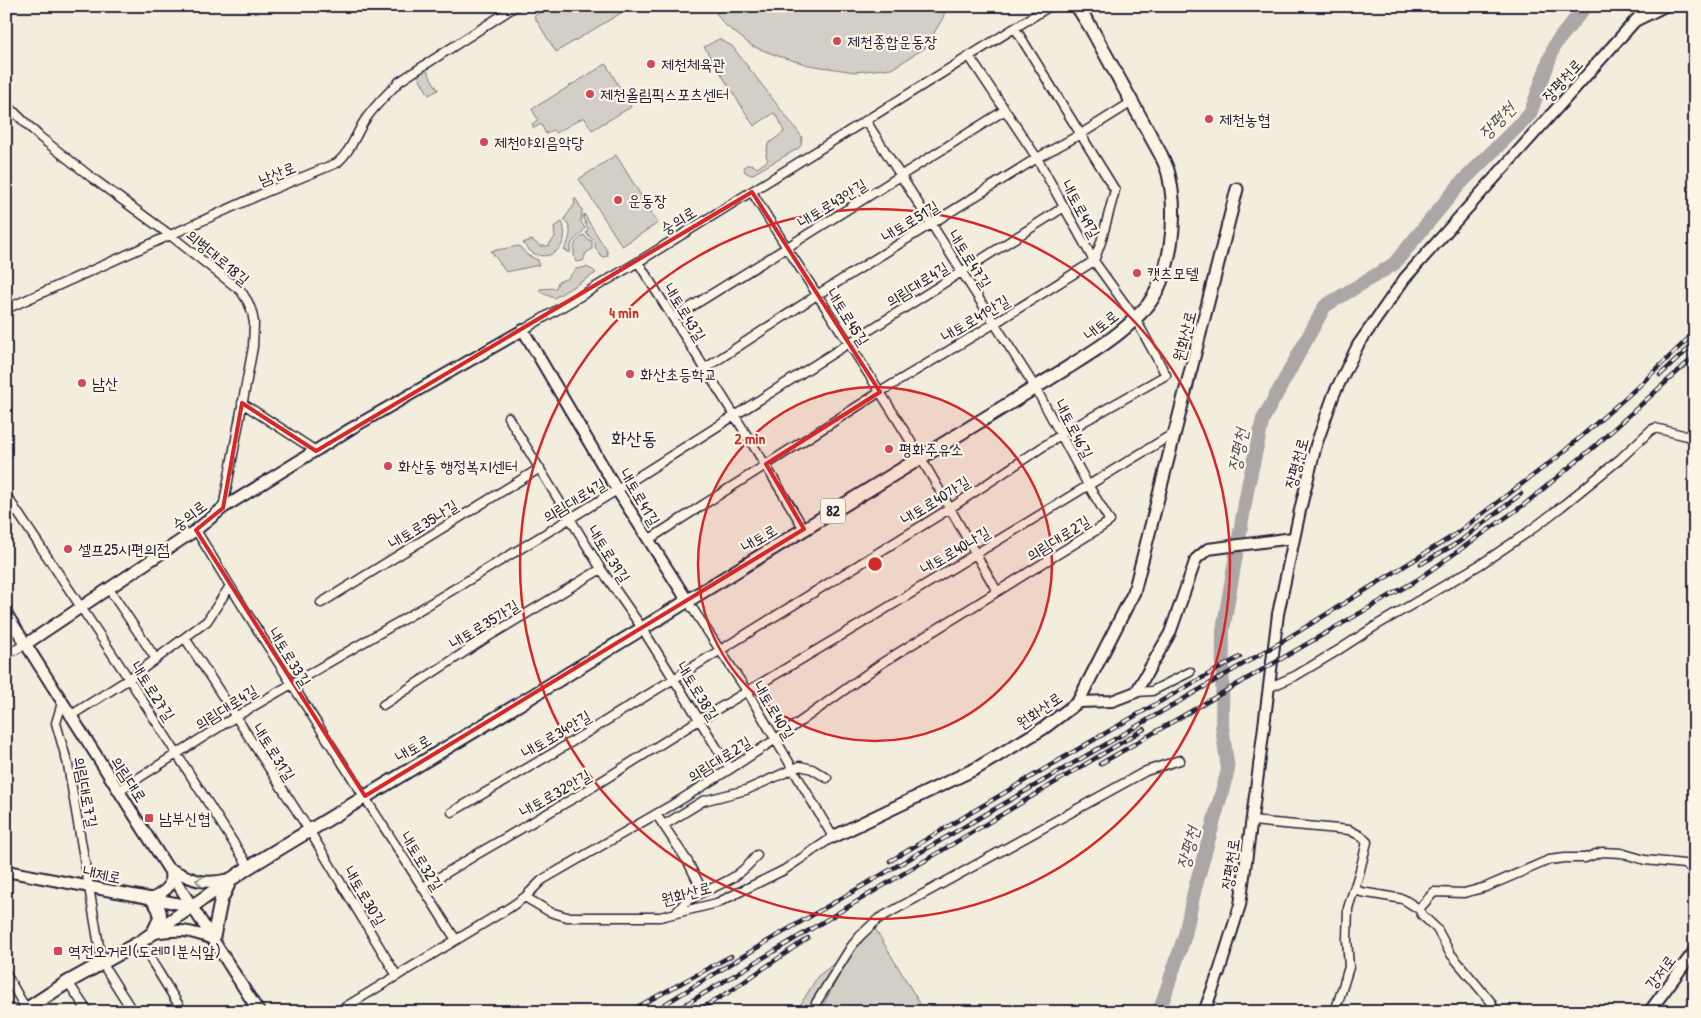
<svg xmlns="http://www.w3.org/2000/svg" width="1701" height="1018" viewBox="0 0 1701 1018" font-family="'Patrick Hand','Poor Story',sans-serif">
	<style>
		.green { fill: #d4cfc6; stroke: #7b7880 }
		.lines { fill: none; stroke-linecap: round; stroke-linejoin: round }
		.river { stroke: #aca7a6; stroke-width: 14 }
		.minor-casing { stroke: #22223b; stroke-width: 11 }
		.tertiary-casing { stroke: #22223b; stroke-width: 14 }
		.secondary-casing { stroke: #22223b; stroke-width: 15 }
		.primary-casing { stroke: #22223b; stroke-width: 16 }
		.minor { stroke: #fcf5e5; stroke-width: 8 }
		.tertiary { stroke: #fcf5e5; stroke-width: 10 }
		.secondary { stroke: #fcf5e5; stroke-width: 11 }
		.primary { stroke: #fcf5e5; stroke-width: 12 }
		.rail-casing { stroke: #22223b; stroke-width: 4.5 }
		.rail { stroke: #fcf5e5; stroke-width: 2.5; stroke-dasharray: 8; stroke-linecap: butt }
		.oneway { stroke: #9a9698 }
		.marked { fill: none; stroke: #d62828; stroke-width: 4; stroke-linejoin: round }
		.ring { fill: none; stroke: #d62828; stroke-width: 2.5 }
		.poi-dot { fill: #d1495b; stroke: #fcf5e5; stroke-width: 2 }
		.labels { text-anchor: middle; stroke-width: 4.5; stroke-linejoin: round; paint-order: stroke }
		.shield { fill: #fcf5e5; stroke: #63616e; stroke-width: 1 }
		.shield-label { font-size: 15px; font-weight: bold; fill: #22223b }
		.poi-label { font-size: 16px; fill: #22223b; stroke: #fcf5e5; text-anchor: start }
		.street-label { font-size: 16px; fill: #22223b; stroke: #fcf5e5 }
		.water-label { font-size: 18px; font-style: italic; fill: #525160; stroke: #fcf5e5 }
		.quarter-label { font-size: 19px; fill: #22223b; stroke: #fcf5e5 }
		.centre { fill: #d62828; stroke: #fcf5e5; stroke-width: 2.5 }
		.ring-label { font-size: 15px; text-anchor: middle; font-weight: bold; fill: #d62828; stroke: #fcf5e5; stroke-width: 4.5; stroke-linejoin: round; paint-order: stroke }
	</style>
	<rect width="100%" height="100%" fill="#f3edde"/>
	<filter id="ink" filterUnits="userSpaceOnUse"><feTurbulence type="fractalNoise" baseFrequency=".02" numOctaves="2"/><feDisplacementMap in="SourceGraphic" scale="10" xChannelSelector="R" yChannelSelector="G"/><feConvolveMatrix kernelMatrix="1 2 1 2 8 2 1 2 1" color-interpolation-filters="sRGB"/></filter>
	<g filter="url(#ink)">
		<path class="green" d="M550 6H631V7L556 52 534 16Z
			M711 6H946L943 18 925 48 893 68 855 72 809 65 778 56 752 46 724 24Z
			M719 39 732 46 802 137 801 145 799 148 751 175 745 172 744 168 745 166 751 164 757 168 766 162 768 159 766 156 768 144 784 132 780 121 774 113 754 126 704 47Z
			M606 64 631 107 592 130 584 117 556 133 553 130 546 134 541 124 534 128 532 124 538 120 532 109Z
			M426 69 438 90 429 95 417 74Z
			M616 155 658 223 622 246 579 179Z
			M574 199H576L582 210 581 222 585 228C580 238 570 238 570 253L564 250C570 239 574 229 564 219L575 204Z
			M584 214 607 251 608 256 602 257C596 248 595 251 595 242L586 233 588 229 583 218Z
			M562 222C574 250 540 270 523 243L532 240 540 246H548L555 237 554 227Z
			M584 235 587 239 592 241V249L586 253 583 261 576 262C572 251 573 241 584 235Z
			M519 246 527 255 538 260 539 265 506 272 491 251Z
			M586 267 593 270 596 273 554 298 540 292V289L556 288 558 282 568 278 576 269Z
			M874 927 925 1012H898L889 1009 826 1012 823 1005 858 941Z
			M839 960 814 1006 813 1012H796L818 976Z"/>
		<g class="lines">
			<path class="river" d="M1159 1012 1185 935 1194 892 1228 770 1222 726 1223 630 1248 486 1263 419 1325 306 1394 264 1460 184 1530 114 1555 44 1586 6"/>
			<g class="minor-casing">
				<path id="minor" d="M6 104 40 137 91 177 170 235 241 291 248 302 252 312 254 323 253 347 223 508
					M752 192C806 281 867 367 920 457 947 501 971 547 997 591
					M638 262C693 351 751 439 804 529
					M6 309 266 192 337 163C350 152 355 137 363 123 373 107 387 94 400 81L516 6
					M673 318 786 248 1005 110
					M523 330 638 262 1050 6
					M704 369 817 295 1037 158 1081 134 1132 102
					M242 403 316 451
					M508 417 601 569 642 628 730 769
					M6 495 129 679 249 867
					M196 530C279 669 370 803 456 940
					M648 540 880 392 995 323 1094 261 1101 242 1115 190 1015 28
					M109 589 156 659
					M321 603 540 468
					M185 638 309 830 397 976
					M6 655 26 644
					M1268 688 1295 676 1337 651 1377 625 1481 564 1527 533 1561 507 1620 459 1651 430 1655 428 1695 438
					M1136 692 1152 691 1190 672
					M62 703 56 723 68 765 102 963 133 1012
					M383 705 491 635 601 569
					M70 716 129 679 207 621 230 586
					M118 791 235 717 421 609 617 490 1064 207
					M452 812 560 749 949 509 1062 434 1166 375 1135 318 1094 261 1037 158 969 56
					M656 814 688 862 703 892C726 882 741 876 757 855
					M1252 821 1349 830 1361 836 1367 842 1359 874 1348 908 1347 939 1349 967 1335 1012
					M664 825 703 801 746 790 800 766 812 769 827 778
					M423 887 479 853 586 791 699 720 859 625 1176 432
					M1355 889 1361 892 1403 899 1419 909 1422 915 1437 929 1450 953 1491 1002 1495 1012
					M525 897 550 912 567 917H660L717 903 784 870 833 837 747 691 687 600
					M1419 909 1434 892 1464 893 1486 887 1549 860 1565 858H1585L1602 852 1621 853 1645 860 1684 864 1695 869
					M676 913 685 902 703 892
					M140 942 183 1012
					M6 974 26 1009
					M68 982 88 1012
					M337 1012 509 908 525 897 542 880 677 802 730 769 776 739 882 663 1103 526 1110 521 1088 485 1035 387 866 121
					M819 1012 816 1003 851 947 860 936 878 919 1146 771 1180 760"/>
			</g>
			<g class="tertiary-casing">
				<path id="tertiary" d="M1650 6 1635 21 1665 6
					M6 613C90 746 174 879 259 1012
					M26 644 196 530 223 508 352 428 523 330 617 490 687 600
					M1078 702 1112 701 1136 692 1170 633 1196 559 1208 549 1293 538
					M170 869C195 881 202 885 230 879
					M6 871 191 906
					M152 899C166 890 172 889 170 872
					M154 933C179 929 189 930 213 939
					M1204 1012 1219 972 1240 905 1258 774 1278 614 1301 506 1316 445 1334 394 1358 345 1405 278 1635 21
					M1649 1012 1695 950"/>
			</g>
			<g class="secondary-casing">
				<path id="secondary" d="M833 837 977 768 1044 728 1078 702 1134 592 1237 189"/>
			</g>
			<g class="primary-casing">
				<path id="primary" d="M152 899C164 913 161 917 153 933
					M213 939 221 900 231 879
					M22 1012 68 982 140 942 249 867 529 698 1067 368C1091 353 1114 339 1135 319 1139 314 1144 310 1148 305 1172 272 1178 216 1169 176 1168 169 1164 162 1161 155L1091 28 1077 6"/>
			</g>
			<use href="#minor" class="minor"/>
			<use href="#tertiary" class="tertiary"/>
			<use href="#secondary" class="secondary"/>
			<use href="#primary" class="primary"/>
			<g class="rail-casing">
				<path id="rail" d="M1660 375 1695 343
					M1421 564 1459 542 1521 494
					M1100 764 1417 580 1525 504 1595 446 1695 356
					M890 861C1006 792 1121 722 1240 657
					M628 1012 731 956
					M652 1012 768 941 1283 641 1453 536 1560 455 1640 385 1695 332
					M673 1012 1144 729
					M695 1012 729 992 808 938"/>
			</g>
			<use href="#rail" class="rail"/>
		</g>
		<defs><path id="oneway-chevron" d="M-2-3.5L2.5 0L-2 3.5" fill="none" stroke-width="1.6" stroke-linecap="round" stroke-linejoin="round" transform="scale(1.25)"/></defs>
		<use class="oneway" href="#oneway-chevron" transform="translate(199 881) rotate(-169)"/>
	</g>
	<path class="marked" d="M752 192 880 392 766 464 804 529 365 796 196 530 223 508 242 403 316 451Z"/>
	<circle cx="875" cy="564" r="177" fill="#d62828" fill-opacity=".12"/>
	<g class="ring">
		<circle cx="875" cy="564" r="177"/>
		<circle cx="875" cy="564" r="355"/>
	</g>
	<g class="poi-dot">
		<circle cx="837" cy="41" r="5"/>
		<circle cx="651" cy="64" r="5"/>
		<circle cx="590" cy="94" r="5"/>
		<circle cx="1209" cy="119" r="5"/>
		<circle cx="484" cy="142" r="5"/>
		<circle cx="618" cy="200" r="5"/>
		<circle cx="1137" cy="273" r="5"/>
		<circle cx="630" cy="374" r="5"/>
		<circle cx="82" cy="383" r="5"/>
		<circle cx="889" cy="449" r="5"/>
		<circle cx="388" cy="466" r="5"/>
		<circle cx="68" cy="549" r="5"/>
		<rect x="144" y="813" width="10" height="10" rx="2.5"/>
		<rect x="53" y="946" width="10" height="10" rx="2.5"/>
	</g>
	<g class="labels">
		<rect class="shield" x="820.5" y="498.5" width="25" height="25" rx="4"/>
		<g class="shield-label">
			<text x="833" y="516">82</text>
		</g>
		<g class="poi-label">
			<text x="847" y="47">제천종합운동장</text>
			<text x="661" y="70">제천체육관</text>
			<text x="600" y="100">제천올림픽스포츠센터</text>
			<text x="1219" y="125">제천농협</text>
			<text x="494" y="148">제천야외음악당</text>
			<text x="628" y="206">운동장</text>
			<text x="1147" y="279">캣츠모텔</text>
			<text x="640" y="380">화산초등학교</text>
			<text x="92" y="389">남산</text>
			<text x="899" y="455">평화주유소</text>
			<text x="398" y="472">화산동 행정복지센터</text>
			<text x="78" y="555">셀프25시편의점</text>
			<text x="159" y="824">남부신협</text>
			<text x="68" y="957">역전오거리(도레미분식앞)</text>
		</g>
		<g class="street-label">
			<text transform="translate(1562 80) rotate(-48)" y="6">장평천로</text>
			<text transform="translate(277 173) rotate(-22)" y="6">남산로</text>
			<text transform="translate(832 203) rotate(-32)" y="6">내토로43안길</text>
			<text transform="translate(1081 209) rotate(61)" y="6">내토로49길</text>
			<text transform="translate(678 220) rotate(-32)" y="6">숭의로</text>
			<text transform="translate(910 221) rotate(-32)" y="6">내토로51길</text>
			<text transform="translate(218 257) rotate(40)" y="6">의병대로18길</text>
			<text transform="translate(970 259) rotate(57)" y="6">내토로47길</text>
			<text transform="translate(917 284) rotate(-32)" y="6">의림대로4길</text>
			<text transform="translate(685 312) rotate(58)" y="6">내토로43길</text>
			<text transform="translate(848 317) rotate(57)" y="6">내토로45길</text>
			<text transform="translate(975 318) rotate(-31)" y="6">내토로41안길</text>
			<text transform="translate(1101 325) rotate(-38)" y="6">내토로</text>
			<text transform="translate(1184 336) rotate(-76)" y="6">원화산로</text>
			<text transform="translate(1074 429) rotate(62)" y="6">내토로46길</text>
			<text transform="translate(1296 463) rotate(-75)" y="6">장평천로</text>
			<text transform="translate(640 497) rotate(59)" y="6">내토로41길</text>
			<text transform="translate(574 500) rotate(-31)" y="6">의림대로4길</text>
			<text transform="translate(935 500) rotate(-32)" y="6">내토로40가길</text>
			<text transform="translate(189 515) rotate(-37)" y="6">숭의로</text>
			<text transform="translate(423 524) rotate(-32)" y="6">내토로35나길</text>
			<text transform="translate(759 538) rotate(-31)" y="6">내토로</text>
			<text transform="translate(1058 538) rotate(-32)" y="6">의림대로2길</text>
			<text transform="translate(955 550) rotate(-31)" y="6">내토로40나길</text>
			<text transform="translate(609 554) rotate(57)" y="6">내토로39길</text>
			<text transform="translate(484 624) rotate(-32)" y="6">내토로35가길</text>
			<text transform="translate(290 657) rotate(58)" y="6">내토로33길</text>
			<text transform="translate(153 691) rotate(57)" y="6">내토로27길</text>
			<text transform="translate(698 691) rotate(58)" y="6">내토로38길</text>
			<text transform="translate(226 707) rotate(-32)" y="6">의림대로4길</text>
			<text transform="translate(774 710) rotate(59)" y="6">내토로40길</text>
			<text transform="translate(1039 710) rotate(-35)" y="6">원화산로</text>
			<text transform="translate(556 734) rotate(-31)" y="6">내토로34안길</text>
			<text transform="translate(413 748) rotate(-31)" y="6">내토로</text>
			<text transform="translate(274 752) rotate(57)" y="6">내토로31길</text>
			<text transform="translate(719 759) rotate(-32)" y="6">의림대로2길</text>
			<text transform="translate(129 779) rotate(57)" y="6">의림대로</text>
			<text transform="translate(86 792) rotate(79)" y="6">의림대로7길</text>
			<text transform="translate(555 793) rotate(-30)" y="6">내토로32안길</text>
			<text transform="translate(422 861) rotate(58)" y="6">내토로32길</text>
			<text transform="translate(1230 864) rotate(-82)" y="6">장평천로</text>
			<text transform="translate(102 874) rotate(11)" y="6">내제로</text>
			<text transform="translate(686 893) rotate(-15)" y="6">원화산로</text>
			<text transform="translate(365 896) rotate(59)" y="6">내토로30길</text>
			<text transform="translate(1660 972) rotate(-53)" y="6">강저로</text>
		</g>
		<g class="water-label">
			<text transform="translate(1497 121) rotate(-46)" y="6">장평천</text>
			<text transform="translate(1238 450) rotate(-79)" y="6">장평천</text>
			<text transform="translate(1188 848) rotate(-75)" y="6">장평천</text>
		</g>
		<g class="quarter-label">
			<text x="634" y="445">화산동</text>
		</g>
	</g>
	<circle cx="875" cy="564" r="8" class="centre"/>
	<g class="ring-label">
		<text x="624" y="318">4 min</text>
		<text x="750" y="444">2 min</text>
	</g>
	<rect width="1701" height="1018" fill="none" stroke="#fcf5e5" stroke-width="25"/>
	<rect x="12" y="12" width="1676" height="993" fill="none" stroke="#22223b" stroke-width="2" filter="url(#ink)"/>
</svg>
